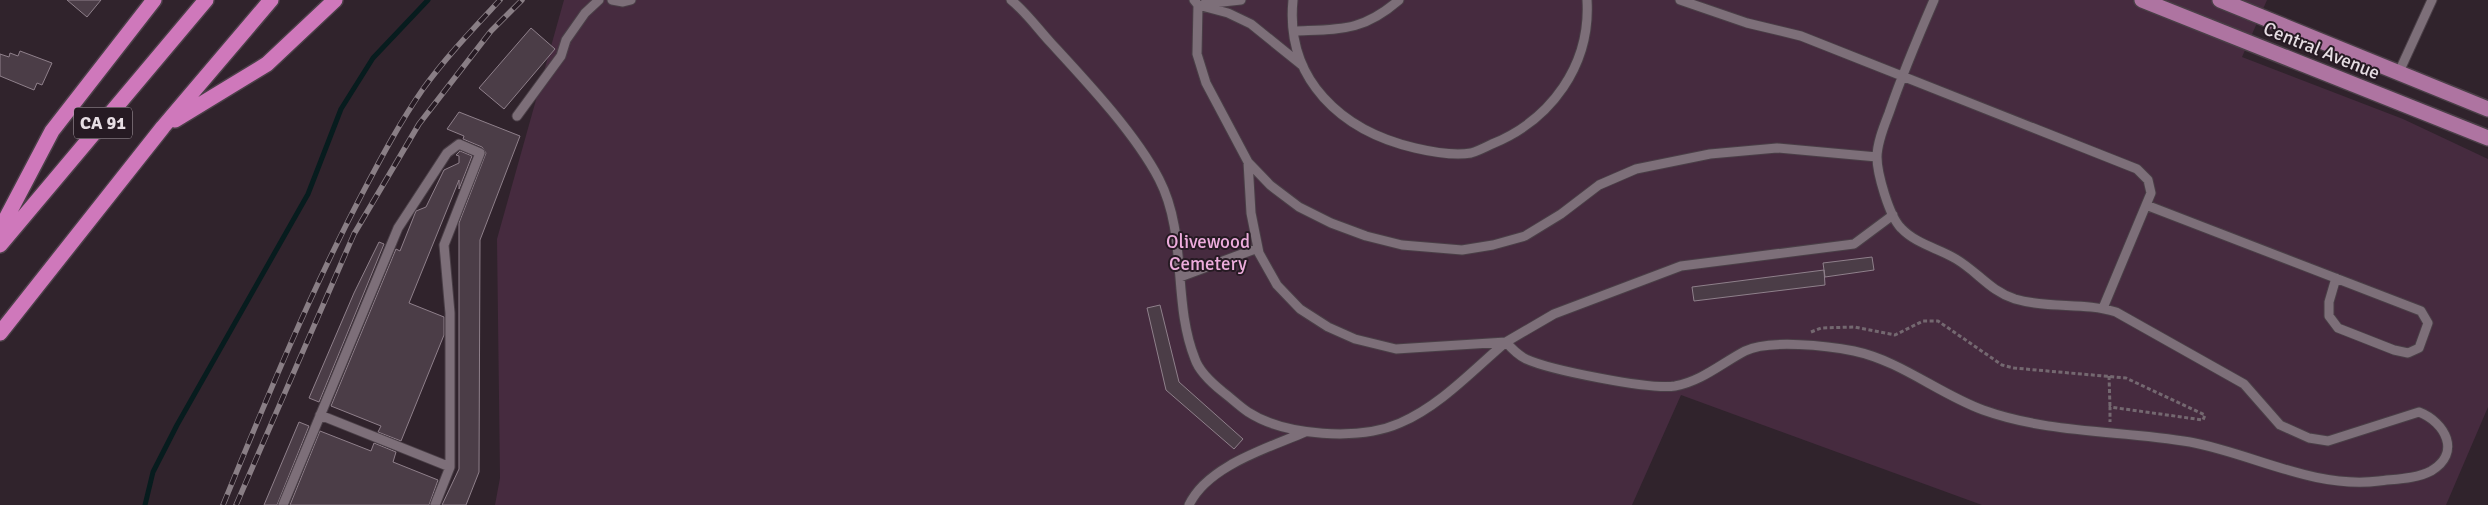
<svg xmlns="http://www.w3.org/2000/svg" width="2488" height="505" viewBox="0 0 2488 505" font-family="Signika,sans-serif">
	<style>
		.green { fill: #462b3f }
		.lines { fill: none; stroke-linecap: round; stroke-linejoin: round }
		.stream { stroke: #071c1e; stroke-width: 5 }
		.building { fill: #4b3d47; stroke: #8f808b }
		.lane-casing { stroke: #4a3f47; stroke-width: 11 }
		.primary-casing { stroke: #4a3f47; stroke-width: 18 }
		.highway-casing { stroke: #4a3f47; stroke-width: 18 }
		.path { stroke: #746870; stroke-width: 3; stroke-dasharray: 4 2.5; stroke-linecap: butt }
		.lane { stroke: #7d6f79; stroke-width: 9 }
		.primary { stroke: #ae74a1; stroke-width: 15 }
		.highway { stroke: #cf78bb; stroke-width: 15 }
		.rail-casing { stroke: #897e85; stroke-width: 5.5 }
		.rail { stroke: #261a23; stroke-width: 4; stroke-dasharray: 11; stroke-linecap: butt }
		.labels { text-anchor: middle; stroke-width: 4; stroke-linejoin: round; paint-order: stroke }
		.shield { fill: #261a23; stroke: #ada3aa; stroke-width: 1 }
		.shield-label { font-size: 18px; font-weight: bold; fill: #e7dee4 }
		.street-label { font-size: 19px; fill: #e7dee4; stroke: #261a23 }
		.park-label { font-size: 19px; fill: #edacdc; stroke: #261a23 }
	</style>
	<rect width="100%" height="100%" fill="#30232c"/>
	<path class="green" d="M564 0H2267L2242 57 2403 119 2488 159V407L2446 505H1982L1681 395 1632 505H495L500 478 497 239Z"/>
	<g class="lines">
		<path class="stream" d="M145 505 153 472 177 425 308 194 341 109 373 58 428 0"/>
	</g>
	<path class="building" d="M67 0H101L87 17Z
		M531 28 555 49 504 109 479 88Z
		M20 51 52 63 42 85 37 83 34 90 0 76V54L9 57 10 53 18 56Z
		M459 112 520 136 480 240 479 472 466 505H442L459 469V223L486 153 482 147 463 139 464 136 447 129Z
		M460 151 472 156 459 189V180L409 303 444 317V335L401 441 378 432 381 426 331 406 396 249 400 251 416 211 426 207 444 170 459 163V156L456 155Z
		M379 242 384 244 319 402 309 398 354 293Z
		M1872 257 1874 270 1825 277 1823 263Z
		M1824 270 1825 285 1694 301 1692 287Z
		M1160 305 1179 382 1243 439 1234 449 1166 390 1147 308Z
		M299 422 309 426 277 505H264Z
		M320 431 371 451 374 443 396 452 393 462 438 480 429 505H290Z"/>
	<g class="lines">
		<g class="lane-casing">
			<path id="lane" d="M612 0 623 2 631 0
				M1011 0C1026 12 1038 29 1051 43 1086 81 1135 133 1159 179 1188 235 1172 302 1195 359 1199 371 1213 384 1223 392 1231 398 1239 406 1248 412 1285 436 1359 441 1400 423 1440 406 1473 370 1506 342 1512 349 1518 355 1526 359 1550 370 1650 390 1675 386 1702 381 1722 363 1745 351 1769 339 1829 346 1854 351 1901 361 1939 394 1983 410 2050 434 2121 430 2190 442 2254 454 2313 489 2379 481 2395 479 2416 479 2431 471 2462 453 2445 422 2419 412L2328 441 2309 438 2280 425 2244 384 2116 312C2084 302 2049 309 2015 299 1990 291 1978 272 1956 259 1938 248 1916 244 1901 228 1889 216 1877 173 1877 157 1877 143 1884 126 1889 113 1902 75 1918 37 1934 0
				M1194 0 1198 5 1197 54 1206 83 1248 162 1270 185 1299 207 1331 223 1366 236 1402 245 1462 250 1493 245 1525 236 1561 214 1599 185 1636 169 1710 154 1777 148 1877 157
				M1293 0C1285 80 1342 131 1415 148 1432 152 1454 156 1471 153 1478 151 1486 147 1492 144 1551 120 1591 65 1587 0
				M1680 0 1747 23 1801 36 2137 169 2148 180 2151 193 2103 308
				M1204 4 1241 0
				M1198 5 1228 13 1251 24 1303 66
				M1294 31C1340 29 1362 32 1399 0
				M2399 72 2432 0
				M517 116 561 56 566 40 585 13 599 0
				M1248 162 1251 213 1259 253 1277 285 1300 309 1328 327 1355 339 1396 349 1506 342 1554 314 1681 266 1854 244 1893 215
				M2146 205 2421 311 2428 323 2419 348 2408 353 2394 350 2338 328 2329 316V302L2336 278
				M1180 277 1258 248
				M320 415 450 467
				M283 505 398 228 447 153 459 144 480 153 444 245 450 313V467L435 505
				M1189 505C1207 466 1268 448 1305 432"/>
		</g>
		<g class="primary-casing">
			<path id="primary" d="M2142 0 2488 138
				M2220 0 2488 109"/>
		</g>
		<g class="highway-casing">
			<path id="highway" d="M175 120 267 64 335 0
				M0 230 52 131 154 0
				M0 245 206 0
				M0 333 163 127 271 0"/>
		</g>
		<path class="path" d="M1811 332 1821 328 1854 327 1895 335 1923 321H1938L2002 365 2014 368 2126 378 2205 415 2203 420 2110 407V422
			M2109 376 2110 407"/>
		<use href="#lane" class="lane"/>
		<use href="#primary" class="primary"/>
		<use href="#highway" class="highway"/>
		<g class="rail-casing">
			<path id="rail" d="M223 505C266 400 309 295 362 194 381 158 400 122 423 89 446 57 473 29 500 0
				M236 505 354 234 419 124 491 31 522 0"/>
		</g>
		<use href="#rail" class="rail"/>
	</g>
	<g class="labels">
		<rect class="shield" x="74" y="107.5" width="58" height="31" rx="4"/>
		<g class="shield-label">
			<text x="103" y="129">CA 91</text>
		</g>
		<g class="street-label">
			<text transform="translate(2322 50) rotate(22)" y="7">Central Avenue</text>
		</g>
		<g class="park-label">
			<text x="1208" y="248">Olivewood<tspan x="1208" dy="22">Cemetery</tspan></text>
		</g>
	</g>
</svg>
